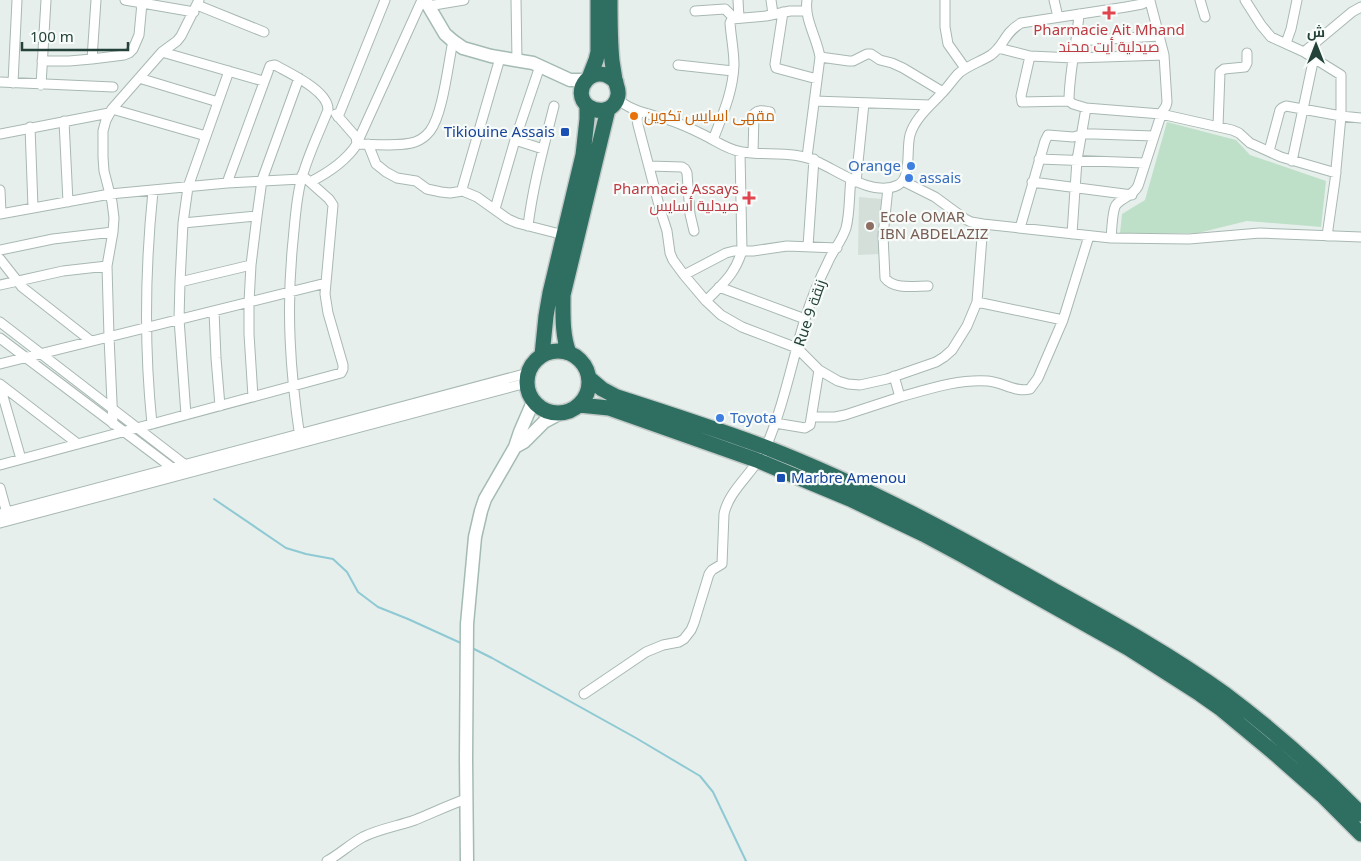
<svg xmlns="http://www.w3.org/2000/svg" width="1361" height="861" viewBox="0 0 1361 861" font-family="'Noto Sans',Cairo,sans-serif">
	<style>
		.built { fill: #d4dfda }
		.green { fill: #bfe0c8 }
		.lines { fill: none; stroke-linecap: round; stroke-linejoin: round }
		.stream { stroke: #8ec9d4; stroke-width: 2 }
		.street-casing { stroke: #a8b8b2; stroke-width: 11 }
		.secondary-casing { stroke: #a4bbb3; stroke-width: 15 }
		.highway-casing { stroke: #c2cac8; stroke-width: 18 }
		.street { stroke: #fff; stroke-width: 9 }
		.secondary { stroke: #fff; stroke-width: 12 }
		.highway { stroke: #2f6f62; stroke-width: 15 }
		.health-dot { fill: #e0444e; stroke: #f7fbf9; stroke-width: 2 }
		.food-dot { fill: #e8710a; stroke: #f7fbf9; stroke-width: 2 }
		.transit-dot { fill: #1a4fb4; stroke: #f7fbf9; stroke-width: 2 }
		.shop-dot { fill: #3f7fe0; stroke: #f7fbf9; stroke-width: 2 }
		.education-dot { fill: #8d6e63; stroke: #f7fbf9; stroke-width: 2 }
		.labels { text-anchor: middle; stroke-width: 4.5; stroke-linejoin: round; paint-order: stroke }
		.health-label { font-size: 15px; fill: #be3a42; stroke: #f7fbf9 }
		.food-label { font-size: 15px; fill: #c56008; stroke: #f7fbf9; text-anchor: start }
		.transit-label { font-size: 15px; fill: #164399; stroke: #f7fbf9; text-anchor: end }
		.shop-label { font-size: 15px; fill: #366cbe; stroke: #f7fbf9; text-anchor: start }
		.education-label { font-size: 15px; fill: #785e54; stroke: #f7fbf9; text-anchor: start }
		.street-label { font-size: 15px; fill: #24423a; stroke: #f7fbf9 }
	</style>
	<rect width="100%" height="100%" fill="#e6efeb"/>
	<path class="built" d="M859 197 882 199 881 254 858 255Z"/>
	<path class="green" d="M1167 122 1236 140 1250 155 1326 181 1321 227 1247 221 1198 233H1120L1122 214 1145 200Z"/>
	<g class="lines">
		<path class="stream" d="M214 499 286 548 306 554 333 559 347 572 358 592 378 607 408 619 463 644
			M472 648 492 658 636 738 700 776 713 792 746 861"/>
		<g class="street-casing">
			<path id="street" d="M125 0 194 12
				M516 0 517 60
				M738 0 739 18
				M771 0 773 14
				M945 0V27L948 44 965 68
				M1054 0 1058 17
				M1200 0 1205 17
				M1245 0 1261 25 1271 37 1304 52 1341 75V116L1335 180 1327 236
				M197 5 264 32
				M428 6 464 0
				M695 11 725 9 734 18
				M783 12 775 64 776 68 817 79
				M1079 14C1077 43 1069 72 1069 101L1073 104 1086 108 1161 114 1232 130 1239 133 1250 143 1281 157 1336 173
				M1076 41 1159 36
				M1286 43 1291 29 1297 0
				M998 48 1030 56 1074 58 1164 55
				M162 52 263 81
				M1304 52 1352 12 1361 7
				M1030 56 1021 96 1022 102 1069 101
				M820 57 849 61H853L867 54H871L880 60 892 63 903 68 943 92
				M500 58 462 189 465 192 477 197 508 219 517 223 564 235
				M92 59 96 0
				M42 61H69L92 59 124 55 129 53 133 49 139 35 142 3
				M678 65 733 71
				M139 78 218 102
				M0 82 113 87
				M13 83 17 0
				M41 85 46 0
				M617 98C629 111 650 114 666 119 679 123 692 129 704 135 716 141 728 150 742 152 769 156 795 150 820 163 841 173 874 197 898 185 912 178 906 149 910 135 915 118 930 106 942 93 948 87 953 79 959 73 969 65 980 62 991 55 1004 46 1004 33 1021 23L1126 7 1142 4 1150 0
				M814 101 930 105
				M112 109 206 136
				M639 111 637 119 638 125 660 209 667 231 670 253 673 260 684 275 706 301 721 315 742 327 797 348 819 370 838 381 848 384 860 385 887 379 936 362 944 357 952 350 967 326 977 302 983 224
				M338 117 385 0
				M64 121 68 202
				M1218 126 1220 72 1224 69 1245 67 1247 63V53
				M30 127 33 207
				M0 134 109 113
				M515 140 543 149
				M713 140C722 116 733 92 734 65 734 51 731 37 730 23L732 19 766 16 790 11H807
				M358 141 422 0
				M357 144C374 144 400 147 415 142 421 140 426 136 430 131 443 114 448 64 453 41
				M368 144 376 164 386 172 397 178 416 181 427 189 441 192 450 193 463 191
				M1269 151 1280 110 1282 108 1286 106 1341 116 1361 118
				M753 153 754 114C759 109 764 111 770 112
				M807 157 820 57C817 38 804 19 807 0
				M1039 159 1145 163
				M1292 161 1314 57
				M649 166 682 167 685 169 687 173 690 214 694 231
				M903 181 935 197 965 219 971 222 983 224 1111 238 1189 239 1260 233 1361 237
				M310 182C328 173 346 161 357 144L356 137 336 114
				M856 182 864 103
				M1032 182 1132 195
				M227 183 270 66 275 65C289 73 329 91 328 110 319 133 307 157 301 181 296 200 295 221 293 241 286 309 290 371 300 438
				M888 188 883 235 885 278C894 290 915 286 928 286
				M0 190 1 213
				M495 209 515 140 540 66
				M0 214 110 194 227 183 301 179
				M183 223 257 216
				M528 226C533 185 544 146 554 106
				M1020 228 1045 141 1048 135 1073 137 1084 134H1094L1154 136
				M1072 234 1077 160 1086 108
				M1111 238C1112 230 1112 211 1116 205 1122 197 1132 197 1138 186L1162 112 1166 106 1167 102 1164 55 1150 1
				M808 246 814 159
				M0 250 53 239 113 232
				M0 259 22 287 91 341
				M684 275 726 253 734 251H753L787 246 837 248
				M180 282 251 265
				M0 285 63 271 107 266
				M719 287 805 319
				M706 301C723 283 734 276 742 251L740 152
				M977 302 1063 320
				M214 311 216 358 220 406
				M0 322 188 467
				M0 338 175 470
				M0 364 326 283
				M894 376 900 397C929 389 958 379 988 381 1002 382 1017 393 1030 389L1038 378 1063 320 1089 236
				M0 384 78 444
				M0 386 21 459
				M253 397 249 334V302L251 265 257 216 262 180 299 78
				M186 415 179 319 180 282 183 223 188 187 229 71
				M812 417H835L845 415 900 397
				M775 423 805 428 810 425 819 370
				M113 424 109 337 107 266 113 232 114 218 112 202 104 171 103 157V131L106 120 112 109 162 52 177 41 181 36 199 0
				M152 424C144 346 145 269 153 191
				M0 465 341 373 343 369V365L328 313 325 294 333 205 329 199 302 175
				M0 488 8 517
				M0 514 528 373
				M0 523 526 383
				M584 694 646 652 663 645 679 642 684 639 691 630 694 623 709 574 712 570 722 564 724 514C729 489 756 471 766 447 784 405 792 361 805 319 811 300 819 280 828 262 833 250 842 241 846 228 850 213 849 195 851 179
				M327 861C340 854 350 844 363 837 379 829 398 826 415 820 432 813 449 805 466 799"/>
		</g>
		<g class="secondary-casing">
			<path id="secondary" d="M425 0 445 34 453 41 463 48 491 56 533 63 570 80H586
				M515 447 524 442 544 422 559 414
				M467 861 466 759 467 624 475 537 481 511 485 499 515 447 520 432 533 402"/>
		</g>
		<g class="highway-casing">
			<path id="highway" d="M610 0C610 20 610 41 612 61 613 67 614 74 615 80 616 85 619 89 618 95 617 103 611 109 604 110 599 111 594 110 589 107 568 92 594 59 616 82
				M589 78 596 60 598 52V0
				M527 382a31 31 0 1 1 62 0a31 31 0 1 1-62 0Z
				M569 353C562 335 563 315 563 295L608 109
				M542 355 546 316 550 293 583 155 587 119V106
				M589 378 602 389 617 397C667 413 716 429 765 447 866 486 961 538 1055 591 1113 623 1171 655 1225 694 1273 730 1319 771 1361 814
				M579 405 609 408 759 461 850 499 923 534 964 556 1128 648 1200 694 1220 708 1273 752 1322 795 1361 834"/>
		</g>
		<use href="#street" class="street"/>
		<use href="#secondary" class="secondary"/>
		<use href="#highway" class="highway"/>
	</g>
	<g class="health-dot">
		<path d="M1106.5 5.5h5v5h5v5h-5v5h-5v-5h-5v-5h5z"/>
		<path d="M746.5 190.5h5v5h5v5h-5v5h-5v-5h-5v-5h5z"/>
	</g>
	<circle class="food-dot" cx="634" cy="116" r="5"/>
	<g class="transit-dot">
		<rect x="560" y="127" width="10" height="10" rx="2.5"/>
		<rect x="776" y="473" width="10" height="10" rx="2.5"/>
	</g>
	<g class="shop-dot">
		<circle cx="911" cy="166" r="5"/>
		<circle cx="909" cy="178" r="5"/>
		<circle cx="720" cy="418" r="5"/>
	</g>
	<circle class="education-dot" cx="870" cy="226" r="5"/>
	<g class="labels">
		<g class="health-label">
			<text x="1109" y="35">Pharmacie Ait Mhand<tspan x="1109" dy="17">صيدلية أيت محند</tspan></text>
			<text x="739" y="194" text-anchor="end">Pharmacie Assays<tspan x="739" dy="17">صيدلية أسايس</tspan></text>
		</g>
		<g class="food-label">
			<text x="644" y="121">مقهى اسايس تكوين</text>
		</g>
		<g class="transit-label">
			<text x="555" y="137">Tikiouine Assais</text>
			<text x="791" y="483" text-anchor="start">Marbre Amenou</text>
		</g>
		<g class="shop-label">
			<text x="901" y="171" text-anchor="end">Orange</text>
			<text x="919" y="183">assais</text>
			<text x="730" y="423">Toyota</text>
		</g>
		<g class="education-label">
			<text x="880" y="222">Ecole OMAR<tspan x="880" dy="17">IBN ABDELAZIZ</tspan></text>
		</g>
		<g class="street-label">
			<text transform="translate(810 313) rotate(-71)" y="5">Rue 9 زنقة</text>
		</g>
	</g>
	<g transform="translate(1316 45)" stroke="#f7fbf9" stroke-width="4" paint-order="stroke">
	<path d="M0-4L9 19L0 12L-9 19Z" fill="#24423a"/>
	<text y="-8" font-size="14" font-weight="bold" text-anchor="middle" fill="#24423a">ش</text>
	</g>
	<path d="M22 42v8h106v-8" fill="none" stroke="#24423a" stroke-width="2.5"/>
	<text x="30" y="42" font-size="15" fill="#24423a" stroke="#f7fbf9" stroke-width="4" paint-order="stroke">100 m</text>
</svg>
